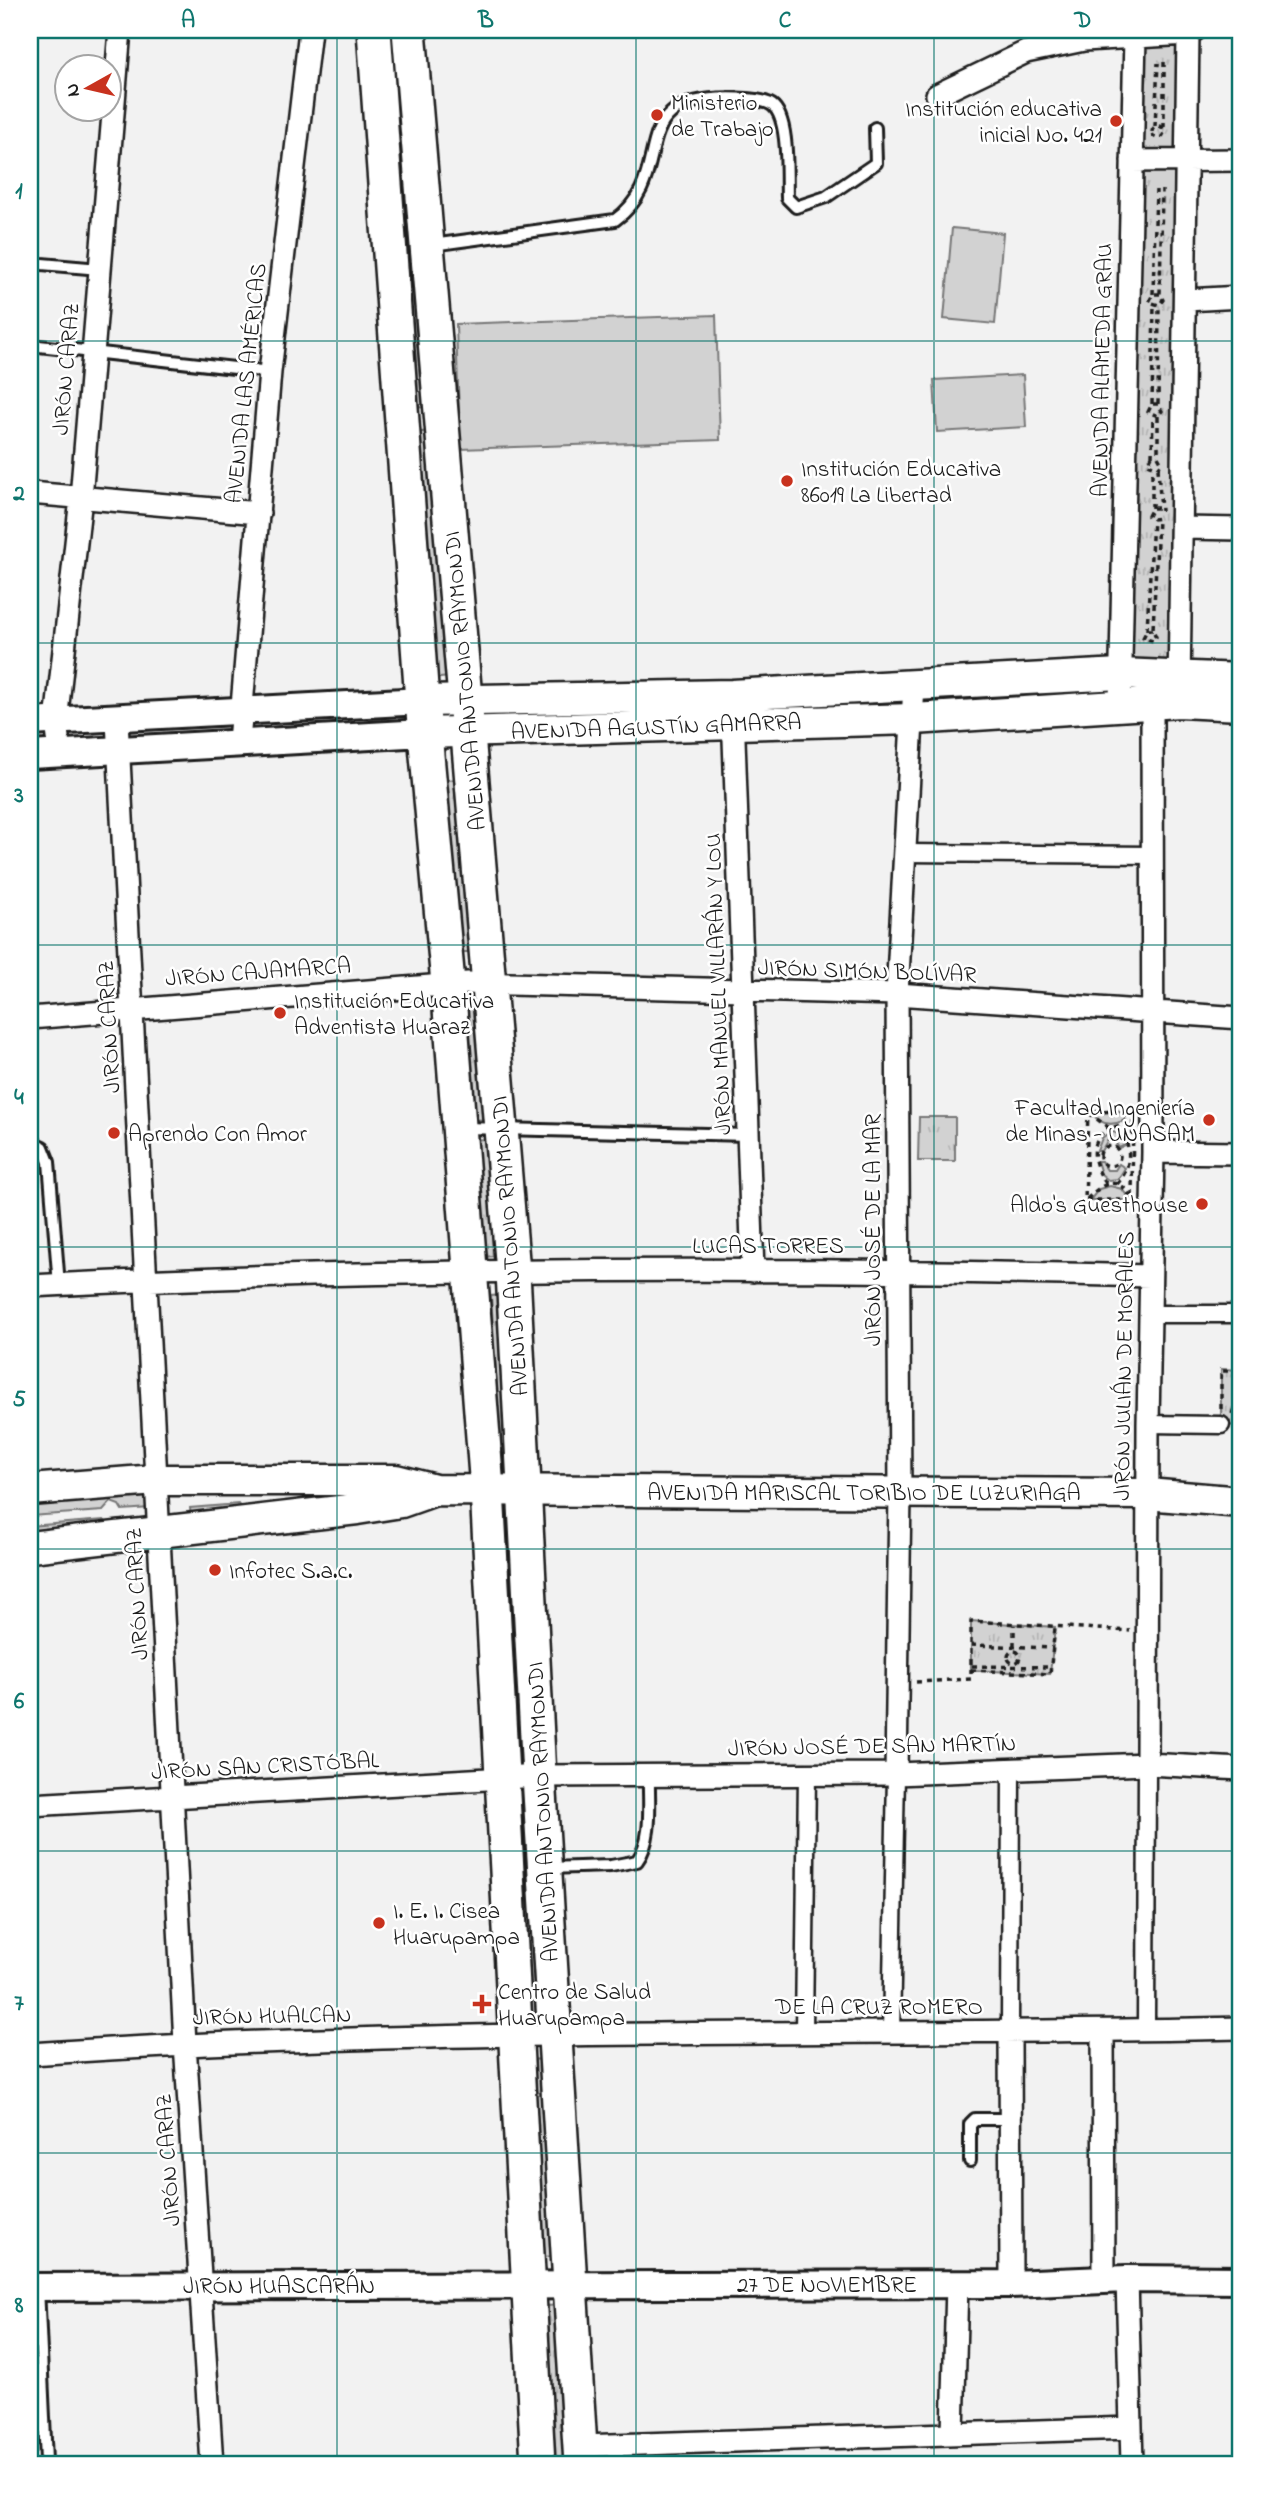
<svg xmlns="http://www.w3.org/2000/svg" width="1271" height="2494" viewBox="0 0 1271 2494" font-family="'Indie Flower',sans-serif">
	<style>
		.green { fill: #d2d2d2; stroke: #777; stroke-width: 2 }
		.park { fill: url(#park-tufts); stroke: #777; stroke-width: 2 }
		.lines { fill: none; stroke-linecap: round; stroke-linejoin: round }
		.pedestrian-tunnel { stroke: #d2d2d2; stroke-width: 16; stroke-dasharray: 16 8; stroke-linecap: butt }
		.service-casing { stroke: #1c1c1c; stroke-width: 16 }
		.pedestrian-casing { stroke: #1c1c1c; stroke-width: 21 }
		.minor-casing { stroke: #1c1c1c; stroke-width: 26 }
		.tertiary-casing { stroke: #1c1c1c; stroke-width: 32 }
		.secondary-casing { stroke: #1c1c1c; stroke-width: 35 }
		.primary-casing { stroke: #1c1c1c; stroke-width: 38 }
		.path { stroke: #1c1c1c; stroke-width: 3.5; stroke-dasharray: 5 5; stroke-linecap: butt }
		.service { stroke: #fff; stroke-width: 10 }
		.pedestrian { stroke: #fff; stroke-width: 16 }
		.minor { stroke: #fff; stroke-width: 21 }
		.tertiary { stroke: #fff; stroke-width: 26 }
		.secondary { stroke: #fff; stroke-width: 30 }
		.primary { stroke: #fff; stroke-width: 33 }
		.grid { fill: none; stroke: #0f766e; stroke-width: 2; stroke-opacity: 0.55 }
		.poi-dot { fill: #c8321e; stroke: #fff; stroke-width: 2.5 }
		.labels { text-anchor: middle; stroke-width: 5; stroke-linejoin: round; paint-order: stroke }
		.poi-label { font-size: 23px; fill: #1c1c1c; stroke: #fff; text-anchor: start }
		.street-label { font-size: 23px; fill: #1c1c1c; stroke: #fff }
		.neatline { fill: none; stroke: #0f766e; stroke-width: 2.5 }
		.grid-label { font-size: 23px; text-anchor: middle; font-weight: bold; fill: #0f766e }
	</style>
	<defs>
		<pattern id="park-tufts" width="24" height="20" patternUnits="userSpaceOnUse" patternTransform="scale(1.75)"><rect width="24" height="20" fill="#d2d2d2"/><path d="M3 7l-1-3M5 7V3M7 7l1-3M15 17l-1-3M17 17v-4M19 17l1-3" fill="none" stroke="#b4b4b4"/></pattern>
	</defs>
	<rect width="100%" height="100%" fill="#f2f2f2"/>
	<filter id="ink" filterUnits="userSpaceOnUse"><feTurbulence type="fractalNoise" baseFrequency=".0143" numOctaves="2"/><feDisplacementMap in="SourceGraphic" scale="14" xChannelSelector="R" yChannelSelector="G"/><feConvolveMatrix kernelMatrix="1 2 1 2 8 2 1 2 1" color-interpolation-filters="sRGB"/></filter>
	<g filter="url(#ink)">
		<path class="green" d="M382 30H394L405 147 393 148Z
			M406 170 426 407 411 408 393 172Z
			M952 228 1003 233 995 324 944 319Z
			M716 315 720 440 460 449 456 324Z
			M1023 375 1026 427 937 432 934 380Z
			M427 431 449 677 431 679 412 434Z
			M1106 686 1110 702 925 712 922 696Z
			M1131 1111 1123 1121C1109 1127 1099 1124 1091 1112Z
			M1111 1131 1118 1134 1125 1145 1119 1148 1115 1142 1107 1141 1101 1151H1097L1102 1138Z
			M1097 1161H1101L1107 1170H1115L1119 1164 1125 1168 1118 1179 1108 1180 1101 1174Z
			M1110 1186 1122 1189 1130 1200H1090L1099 1189Z
			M147 1482 150 1508 122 1510 119 1505 111 1502 103 1511 30 1516V1493Z
			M238 1504 241 1508 192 1527 190 1508Z
			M104 1520 108 1524 128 1520 148 1533 30 1544V1526Z"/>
		<path class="park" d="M1138 40H1183L1179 156 1139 158Z
			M1141 170 1176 172 1169 663 1131 662Z
			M465 778 480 952H454L440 781Z
			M488 1006 494 1121 472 1119 464 1007Z
			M919 1117H955V1161H918Z
			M499 1138 508 1255 482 1257 471 1140Z
			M512 1294 520 1448 501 1450 491 1296Z
			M1221 1369 1241 1370V1426L1221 1425Z
			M523 1541 532 1766H518L503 1542Z
			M971 1621 1055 1627 1050 1674 971 1670Z
			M516 1801H534L539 1900H519Z
			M525 1932H544L549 2017 530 2018Z
			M554 2058 563 2256 539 2257 531 2060Z
			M567 2305 574 2464H552L544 2306Z"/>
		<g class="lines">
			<path class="pedestrian-tunnel" d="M1240 1502 1241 1469"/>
			<g class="service-casing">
				<path id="service" d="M432 245 615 220C682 172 613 90 747 99 755 100 765 100 772 105 790 118 786 177 787 198L796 207 826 197 876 163 875 128
					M30 263 100 269
					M30 345 270 372
					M464 1128 749 1135
					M30 1141 43 1147 49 1162 59 1285
					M547 1868 611 1866 637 1861C654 1838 648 1802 649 1775
					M970 2161V2124L975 2119H1011
					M38 2287 46 2461"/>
			</g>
			<g class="pedestrian-casing">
				<path id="pedestrian" d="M904 853 1153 855
					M1150 1314H1241
					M1148 1424 1221 1425
					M1146 2030 1147 1764
					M804 2032 807 1773
					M891 2033 896 1774
					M1010 2033 1011 1770"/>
			</g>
			<g class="minor-casing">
				<path id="minor" d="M937 95 1026 52 1084 40 1188 34 1195 30
					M1132 161 1241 160
					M1186 300 1241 297
					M30 493 259 513
					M1182 528 1241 529
					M1179 689 1188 34
					M1120 705 1135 36
					M733 711 753 1271
					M117 720 185 2043 212 2464
					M239 742 270 372 310 30
					M60 753 56 722 81 498 120 30
					M30 1018 468 983 897 994 1241 1018
					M1153 1152 1241 1153
					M30 1286C403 1267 777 1267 1150 1276
					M1147 1764 1148 1424 1153 1152 1152 703
					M896 1774 900 1493 897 994 914 685
					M30 1805 539 1776 896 1774 1147 1764 1241 1769
					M1103 2032 1104 2280
					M1010 2033 1011 2284
					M30 2054C433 2026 838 2037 1241 2028
					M1127 2279 1132 2464
					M953 2433 957 2284
					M580 2446 1131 2428"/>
			</g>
			<g class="tertiary-casing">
				<path id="tertiary" d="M30 722 422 701
					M30 755 424 733
					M30 2287 1011 2284 1127 2279 1241 2280"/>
			</g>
			<g class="secondary-casing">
				<path id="secondary" d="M422 701 732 695 1120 674 1241 679
					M424 733 914 719 1179 702 1241 705
					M30 1490 156 1480H396L435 1490 1147 1494 1241 1502
					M30 1547 357 1509 401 1502 435 1490"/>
			</g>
			<g class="primary-casing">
				<path id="primary" d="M374 30 422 701 448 983 487 1489 538 2464
					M409 30 513 1272 539 1776 581 2464"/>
			</g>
			<path class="path" d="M1164 62V129
				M1152 132a6 6 0 1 1 12 0a6 6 0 1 1-12 0Z
				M1155 126 1158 63
				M1153 294 1156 190
				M1160 294H1153L1149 302 1159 305 1163 300 1160 294 1162 190
				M1152 404 1154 305
				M1158 404H1152L1148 412 1158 416 1162 411 1158 404 1159 305
				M1158 416V456L1162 463 1158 468 1148 464 1152 456H1158
				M1152 456 1153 416
				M1158 468 1161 511
				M1152 508V468
				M1158 508H1152L1148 516 1153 519 1160 518
				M1147 630 1153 519
				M1153 630H1147L1143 638 1153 641 1156 637 1153 630 1158 519
				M1133 1111 1132 1200H1085L1088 1112Z
				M1089 1113 1109 1128 1122 1125 1131 1116
				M1100 1156a10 10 0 1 1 20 0a10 10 0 1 1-20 0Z
				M1106 1183C1093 1166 1087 1142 1109 1128
				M1117 1184C1132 1168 1133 1143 1117 1127
				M1087 1199C1101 1184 1118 1174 1130 1196
				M1221 1409V1371H1241
				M1232 1414 1241 1389
				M971 1645 1053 1648
				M1014 1646V1625
				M1008 1657a6 6 0 1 1 12 0a6 6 0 1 1-12 0Z
				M972 1666 1050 1667
				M971 1670 1050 1674 1055 1628
				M916 1682 971 1679V1621L1130 1631"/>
			<use href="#service" class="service"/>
			<use href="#pedestrian" class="pedestrian"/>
			<use href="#minor" class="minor"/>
			<use href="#tertiary" class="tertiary"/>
			<use href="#secondary" class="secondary"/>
			<use href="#primary" class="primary"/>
		</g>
	</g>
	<path class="grid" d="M337 30V2464M636 30V2464M934 30V2464M30 341H1241M30 643H1241M30 945H1241M30 1247H1241M30 1549H1241M30 1851H1241M30 2153H1241"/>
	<g class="poi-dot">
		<circle cx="657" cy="115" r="7"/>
		<circle cx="1116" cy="121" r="7"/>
		<circle cx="787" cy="481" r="7"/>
		<circle cx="280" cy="1013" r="7"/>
		<circle cx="1209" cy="1120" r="7"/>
		<circle cx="114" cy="1133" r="7"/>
		<circle cx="1202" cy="1204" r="7"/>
		<circle cx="215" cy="1570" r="7"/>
		<circle cx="379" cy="1923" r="7"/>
		<path d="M478.5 1993.5h7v7h7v7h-7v7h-7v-7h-7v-7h7z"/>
	</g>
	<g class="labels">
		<g class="poi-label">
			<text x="671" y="110">Ministerio<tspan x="671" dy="26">de Trabajo</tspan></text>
			<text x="1102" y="116" text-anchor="end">Institución educativa<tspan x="1102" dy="26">inicial No. 421</tspan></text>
			<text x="801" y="476">Institución Educativa<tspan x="801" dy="26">86019 La Libertad</tspan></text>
			<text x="294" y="1008">Institución Educativa<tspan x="294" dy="26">Adventista Huaraz</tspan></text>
			<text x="1195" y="1115" text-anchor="end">Facultad Ingeniería<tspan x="1195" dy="26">de Minas - UNASAM</tspan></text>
			<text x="128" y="1141">Aprendo Con Amor</text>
			<text x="1188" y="1212" text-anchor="end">Aldo's Guesthouse</text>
			<text x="229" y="1578">Infotec S.a.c.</text>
			<text x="393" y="1918">I. E. I. Cisea<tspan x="393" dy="26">Huarupampa</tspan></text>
			<text x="498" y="1999">Centro de Salud<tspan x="498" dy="26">Huarupampa</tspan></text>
		</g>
		<g class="street-label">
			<text transform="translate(65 369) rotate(-85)" y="8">JIRÓN CARAZ</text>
			<text transform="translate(1101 370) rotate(-89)" y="8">AVENIDA ALAMEDA GRAU</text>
			<text transform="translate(245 383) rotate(-84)" y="8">AVENIDA LAS AMÉRICAS</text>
			<text transform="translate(464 681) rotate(-95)" y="8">AVENIDA ANTONIO RAYMONDI</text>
			<text transform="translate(656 726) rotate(-2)" y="8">AVENIDA AGUSTÍN GAMARRA</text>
			<text transform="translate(867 970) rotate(2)" y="8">JIRÓN SIMÓN BOLÍVAR</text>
			<text transform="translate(258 971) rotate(-4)" y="8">JIRÓN CAJAMARCA</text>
			<text transform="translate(717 984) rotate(-92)" y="8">JIRÓN MANUEL VILLARÁN Y LOU</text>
			<text transform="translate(108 1027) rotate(-93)" y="8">JIRÓN CARAZ</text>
			<text transform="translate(872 1230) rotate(-90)" y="8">JIRÓN JOSÉ DE LA MAR</text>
			<text x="768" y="1253">LUCAS TORRES</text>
			<text transform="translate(509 1246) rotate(-94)" y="8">AVENIDA ANTONIO RAYMONDI</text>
			<text transform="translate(1123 1366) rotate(-89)" y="8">JIRÓN JULIÁN DE MORALES</text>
			<text x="864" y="1500">AVENIDA MARISCAL TORIBIO DE LUZURIAGA</text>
			<text transform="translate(136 1594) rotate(-93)" y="8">JIRÓN CARAZ</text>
			<text transform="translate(872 1745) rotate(-1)" y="8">JIRÓN JOSÉ DE SAN MARTÍN</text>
			<text transform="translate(265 1765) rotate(-3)" y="8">JIRÓN SAN CRISTÓBAL</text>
			<text transform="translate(542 1812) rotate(-93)" y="8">AVENIDA ANTONIO RAYMONDI</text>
			<text x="879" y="2014">DE LA CRUZ ROMERO</text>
			<text transform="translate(272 2015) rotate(-1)" y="8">JIRÓN HUALCAN</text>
			<text transform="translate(167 2160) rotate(-94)" y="8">JIRÓN CARAZ</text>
			<text x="827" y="2292">27 DE NOVIEMBRE</text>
			<text x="279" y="2293">JIRÓN HUASCARÁN</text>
		</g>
	</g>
	<rect width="1271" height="2494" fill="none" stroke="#fff" stroke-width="77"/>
	<g transform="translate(88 88) rotate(262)"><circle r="33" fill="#ffffff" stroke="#a4a4a4" stroke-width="2"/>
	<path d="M0-5L12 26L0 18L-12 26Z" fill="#c8321e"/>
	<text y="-10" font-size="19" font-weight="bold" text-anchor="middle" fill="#1c1c1c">N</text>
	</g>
	<rect x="38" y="38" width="1194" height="2418" class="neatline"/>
	<g class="grid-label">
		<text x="188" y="27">A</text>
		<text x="486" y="27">B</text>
		<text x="785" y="27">C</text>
		<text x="1083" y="27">D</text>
		<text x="19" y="198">1</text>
		<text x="19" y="500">2</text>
		<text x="19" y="802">3</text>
		<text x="19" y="1104">4</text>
		<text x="19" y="1406">5</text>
		<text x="19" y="1708">6</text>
		<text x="19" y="2010">7</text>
		<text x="19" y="2312">8</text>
	</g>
</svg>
